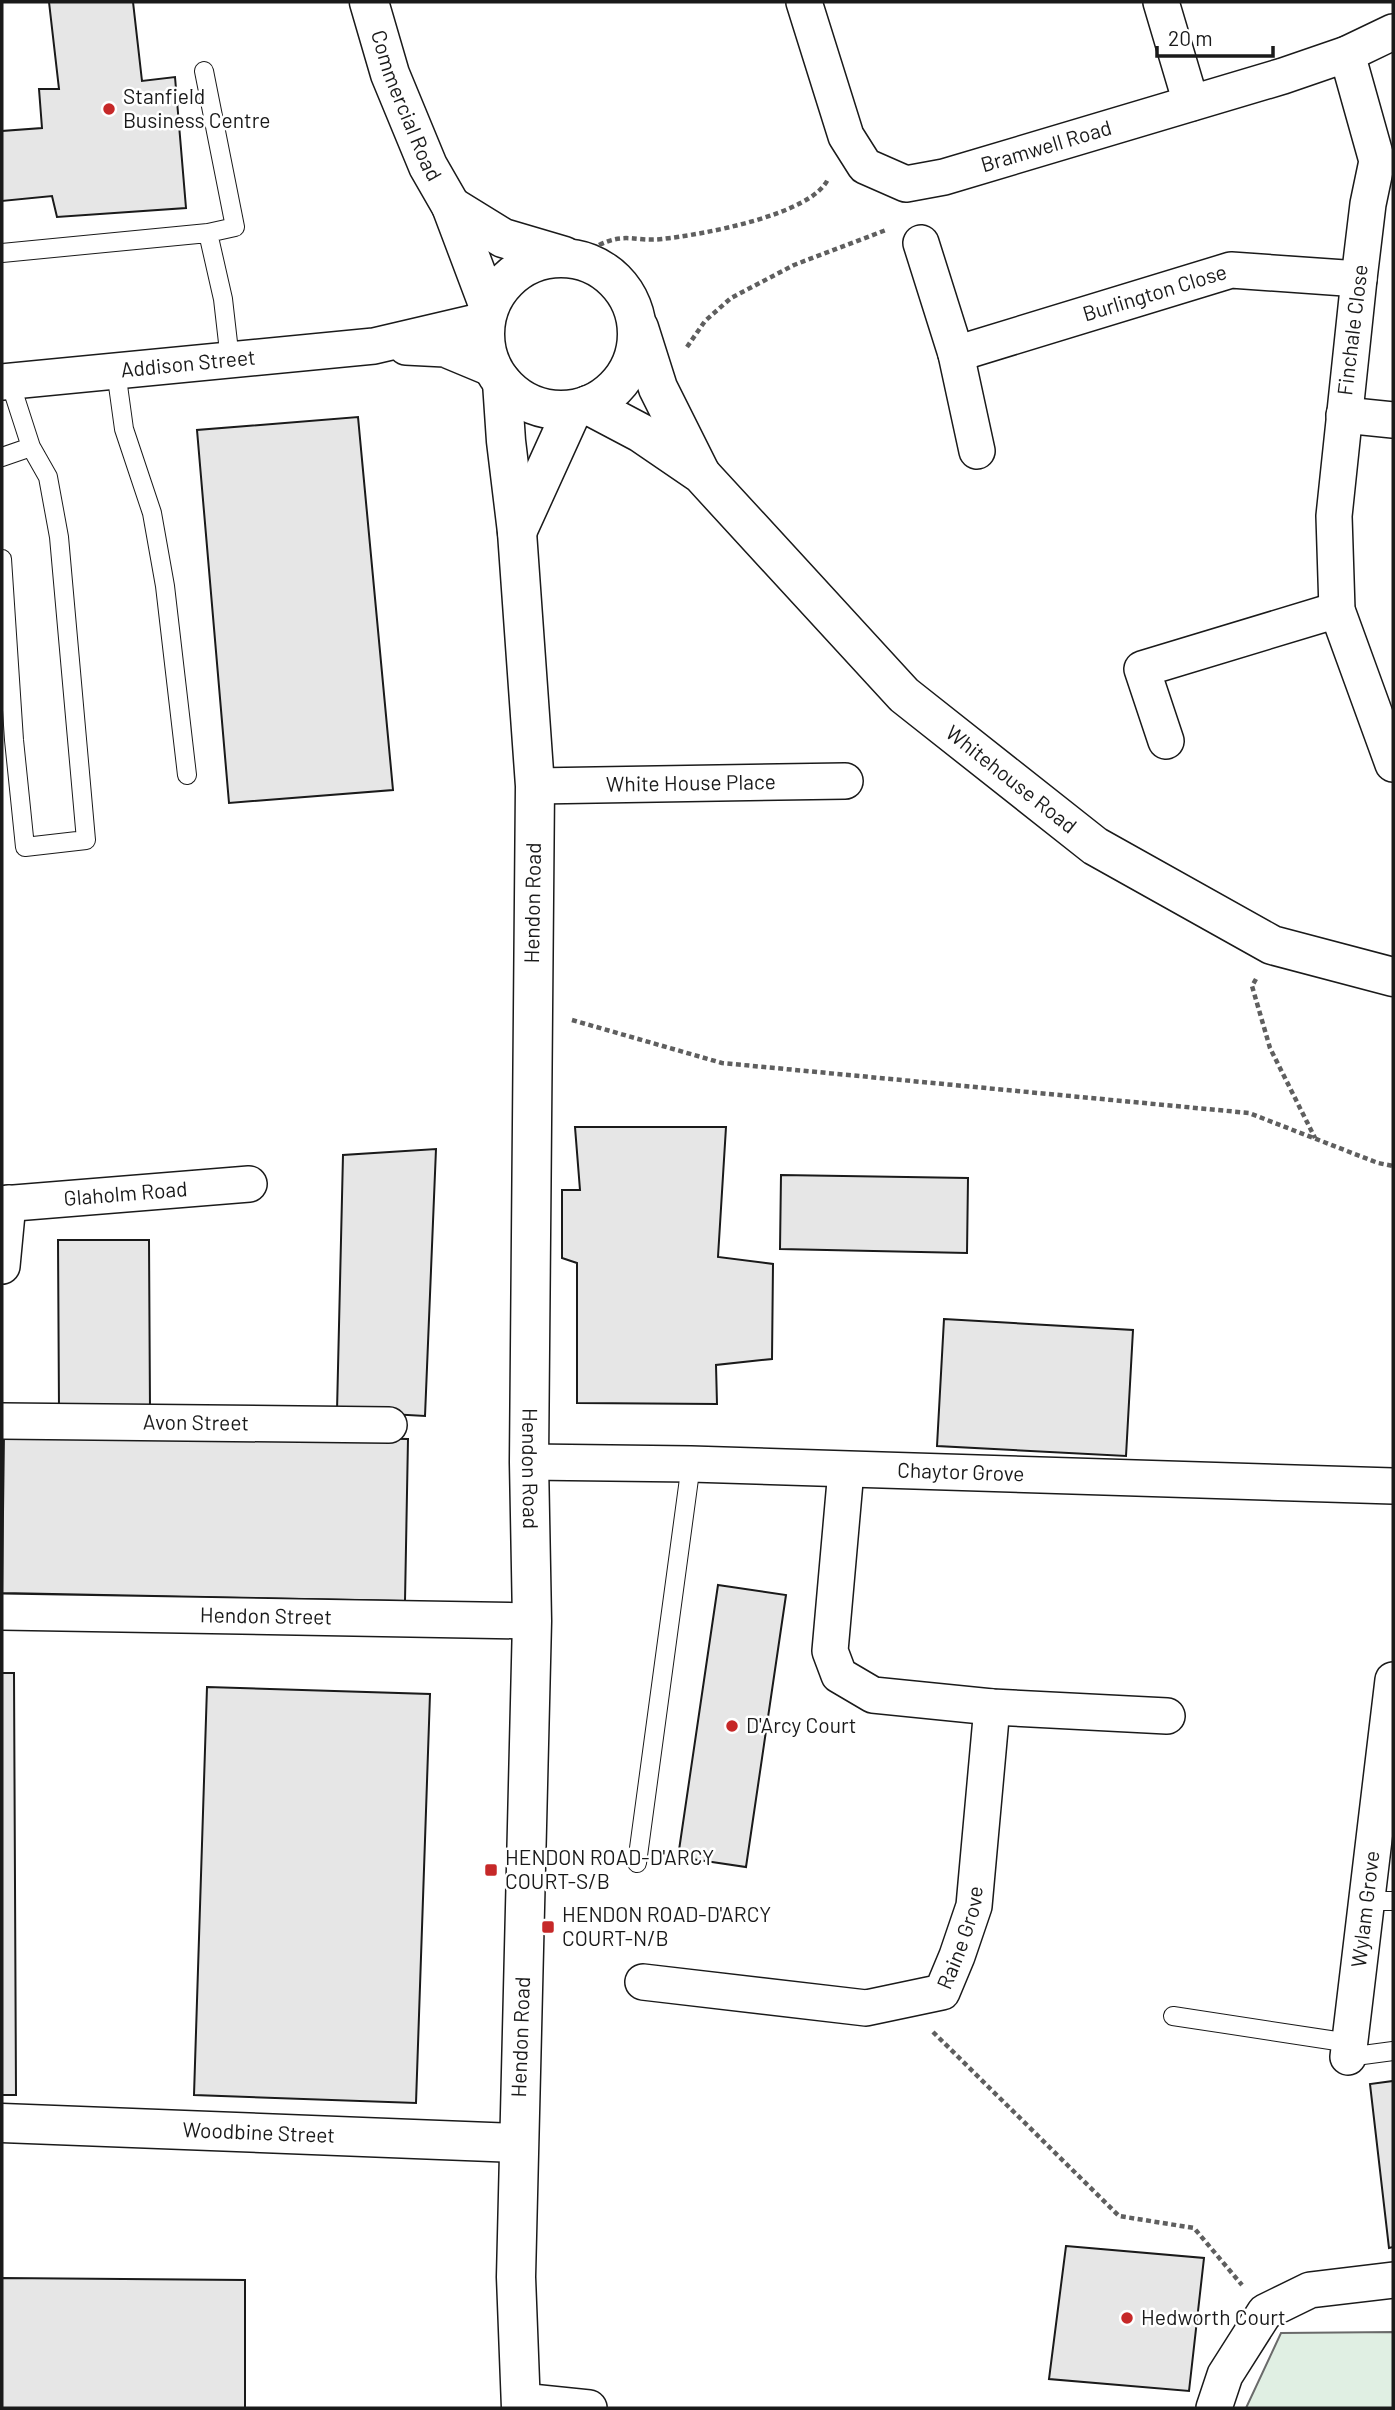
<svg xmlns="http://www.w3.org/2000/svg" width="1395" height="2410" viewBox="0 0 1395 2410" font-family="Barlow,sans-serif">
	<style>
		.green { fill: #e0efe3; stroke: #6a6a6a; stroke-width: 2 }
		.building { fill: #e6e6e6; stroke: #1a1a1a; stroke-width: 2 }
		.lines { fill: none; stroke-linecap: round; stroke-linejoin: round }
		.lane-casing { stroke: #1a1a1a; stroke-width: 20 }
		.street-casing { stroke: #1a1a1a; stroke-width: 38 }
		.secondary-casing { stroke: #1a1a1a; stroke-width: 41 }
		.primary-casing { stroke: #1a1a1a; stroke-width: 41 }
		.highway-casing { stroke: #1a1a1a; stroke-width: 41 }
		.path { stroke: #5f5f5f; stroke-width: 4.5; stroke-dasharray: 5 3.5; stroke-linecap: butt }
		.lane { stroke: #fff; stroke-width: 18 }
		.street { stroke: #fff; stroke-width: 35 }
		.secondary { stroke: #fff; stroke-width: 38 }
		.primary { stroke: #fff; stroke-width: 38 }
		.highway { stroke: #fff; stroke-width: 38 }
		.poi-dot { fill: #c62828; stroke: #fff; stroke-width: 2.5 }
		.labels { text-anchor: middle; stroke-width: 5; stroke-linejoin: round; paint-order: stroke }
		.poi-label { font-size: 21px; fill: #1a1a1a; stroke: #fff; text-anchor: start }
		.street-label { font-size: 21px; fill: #1a1a1a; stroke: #fff }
	</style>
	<rect width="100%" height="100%" fill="#fff"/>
	<path class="green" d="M1393 2332V2408H1246L1281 2333Z"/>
	<path class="building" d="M49 2H133L142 81 175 77 186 208 57 217 52 196 2 201V131L42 128 39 89H59Z
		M358 417 393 790 229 803 197 430Z
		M575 1127H726L718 1257 773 1264 772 1359 716 1365 717 1404 577 1403V1263L562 1258V1190H580Z
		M436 1149 425 1416 337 1411 343 1155Z
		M781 1175 968 1178 967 1253 780 1249Z
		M58 1240H149L150 1409 59 1410Z
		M944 1319 1133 1330 1126 1456 937 1446Z
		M4 1432 408 1439 405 1601 2 1593Z
		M718 1585 786 1595 746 1867 678 1857Z
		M2 1673H14L16 2095H2Z
		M207 1687 430 1694 416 2103 194 2095Z
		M1393 2081V2247L1389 2248 1370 2084Z
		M1066 2246 1204 2258 1189 2391 1049 2379Z
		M2 2278 245 2280V2408H2Z"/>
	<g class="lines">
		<g class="lane-casing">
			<path id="lane" d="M204 71 235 227 208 233
				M2 253 208 233 223 299 230 360
				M116 371 124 429 152 513 165 586 187 775
				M2 457 31 447
				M2 559 14 740 25 847 86 840 59 537 48 477 31 447 10 382
				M637 1863 691 1464
				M1367 1901H1393
				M1173 2016 1350 2043
				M1348 2057 1393 2051"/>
		</g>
		<g class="street-casing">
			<g id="street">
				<path id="s1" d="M804 2 846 136 865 166 906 184 944 177 1283 76 1347 54 1393 32"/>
				<path d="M1161 2 1191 103"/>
				<path d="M1347 54 1377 161 1368 204 1359 279 1334 516 1337 610 1393 764"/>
				<path d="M921 243 956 354 977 451"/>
				<path d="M406 347 445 349 493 369"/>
				<path id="s2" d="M956 354 1231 270 1359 279"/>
				<path id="s3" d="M2 382 374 346 485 320"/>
				<path d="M1344 415 1393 420"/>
				<path d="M1166 741 1142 669 1337 610"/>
				<path id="s4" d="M535 786 845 781"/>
				<path id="s5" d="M2 1204 249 1184"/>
				<path d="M2 1266 8 1203"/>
				<path id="s6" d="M2 1421 389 1425"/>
				<path id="s7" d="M529 1462 691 1464 1393 1486"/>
				<path d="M846 1470 830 1651 839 1675 873 1695 992 1707 1167 1716"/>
				<path id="s8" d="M2 1612 532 1621"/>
				<path id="s9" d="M643 1982 866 2008 942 1992 957 1956 974 1906 992 1707"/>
				<path id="s10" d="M1348 2057 1393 1680"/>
				<path d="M521 2401 589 2408"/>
				<path d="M1214 2408 1225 2375 1265 2312 1310 2290 1393 2280"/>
			</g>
		</g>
		<g class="secondary-casing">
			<g id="secondary">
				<path id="s11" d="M2 2123 518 2143"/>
			</g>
		</g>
		<g class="primary-casing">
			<g id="primary">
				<path id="s12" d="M502 382 506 441 517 532 535 786 529 1462 532 1621 516 2277 521 2408"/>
				<path d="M517 532 572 411"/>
			</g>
		</g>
		<g class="highway-casing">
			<g id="highway">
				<path id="s13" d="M369 2 390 74 428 166 451 206 489 307"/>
				<path d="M451 206 503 238 564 256"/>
				<circle cx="561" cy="334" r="76"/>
				<path d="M639 328 658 388 700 472"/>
				<path id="s14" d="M588 405 641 433 701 474 904 695 1095 846 1272 945 1393 977"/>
			</g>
		</g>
		<path class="path" d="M599 245C626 232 635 242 662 239 700 235 812 215 828 179
			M687 347 705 321 731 298 794 265 886 230
			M1256 979 1252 986 1270 1048 1315 1138
			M572 1020 722 1063 1249 1113 1378 1163 1393 1166
			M933 2032 1119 2216 1194 2228 1242 2285"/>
		<use href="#lane" class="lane"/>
		<use href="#street" class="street"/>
		<use href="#secondary" class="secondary"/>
		<use href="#primary" class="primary"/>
		<use href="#highway" class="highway"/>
	</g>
	<g class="poi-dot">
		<circle cx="109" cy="109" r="7"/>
		<circle cx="732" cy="1726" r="7"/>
		<rect x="484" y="1863" width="14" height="14" rx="3.5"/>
		<rect x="541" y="1920" width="14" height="14" rx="3.5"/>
		<circle cx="1127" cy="2318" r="7"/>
	</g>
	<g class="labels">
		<g class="poi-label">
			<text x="123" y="104">Stanfield<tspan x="123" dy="24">Business Centre</tspan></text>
			<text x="746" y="1733">D'Arcy Court</text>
			<text x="505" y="1865">HENDON ROAD-D'ARCY<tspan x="505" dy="24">COURT-S/B</tspan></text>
			<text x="562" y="1922">HENDON ROAD-D'ARCY<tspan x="562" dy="24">COURT-N/B</tspan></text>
			<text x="1141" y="2325">Hedworth Court</text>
		</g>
		<g class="street-label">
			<text dy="7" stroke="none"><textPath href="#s13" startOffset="110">Commercial Road</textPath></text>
			<text dy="7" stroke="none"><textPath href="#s1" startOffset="366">Bramwell Road</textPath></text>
			<text dy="7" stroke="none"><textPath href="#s2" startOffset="208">Burlington Close</textPath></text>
			<text transform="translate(1353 330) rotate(-83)" y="7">Finchale Close</text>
			<text dy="7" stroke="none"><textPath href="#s3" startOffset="187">Addison Street</textPath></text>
			<text dy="7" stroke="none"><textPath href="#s14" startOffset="569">Whitehouse Road</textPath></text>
			<text dy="7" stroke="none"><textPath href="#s4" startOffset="156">White House Place</textPath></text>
			<text transform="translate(533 903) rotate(-89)" y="7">Hendon Road</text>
			<text dy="7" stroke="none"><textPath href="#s5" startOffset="124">Glaholm Road</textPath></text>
			<text dy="7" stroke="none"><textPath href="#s6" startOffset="194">Avon Street</textPath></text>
			<text dy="7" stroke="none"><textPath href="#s12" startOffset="1088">Hendon Road</textPath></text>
			<text dy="7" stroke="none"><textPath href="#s7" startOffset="432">Chaytor Grove</textPath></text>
			<text dy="7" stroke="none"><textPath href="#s8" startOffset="264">Hendon Street</textPath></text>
			<text dy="7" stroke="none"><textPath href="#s10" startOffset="149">Wylam Grove</textPath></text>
			<text dy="7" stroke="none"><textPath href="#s9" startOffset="360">Raine Grove</textPath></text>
			<text transform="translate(521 2037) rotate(-88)" y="7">Hendon Road</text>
			<text dy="7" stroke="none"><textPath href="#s11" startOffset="257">Woodbine Street</textPath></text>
		</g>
	</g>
	<rect width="1395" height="2410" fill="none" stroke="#1a1a1a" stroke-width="7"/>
	<path d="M1157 46v10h116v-10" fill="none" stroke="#1a1a1a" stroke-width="3.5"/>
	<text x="1168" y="46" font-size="21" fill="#1a1a1a" stroke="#ffffff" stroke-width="5" paint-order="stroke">20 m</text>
</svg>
